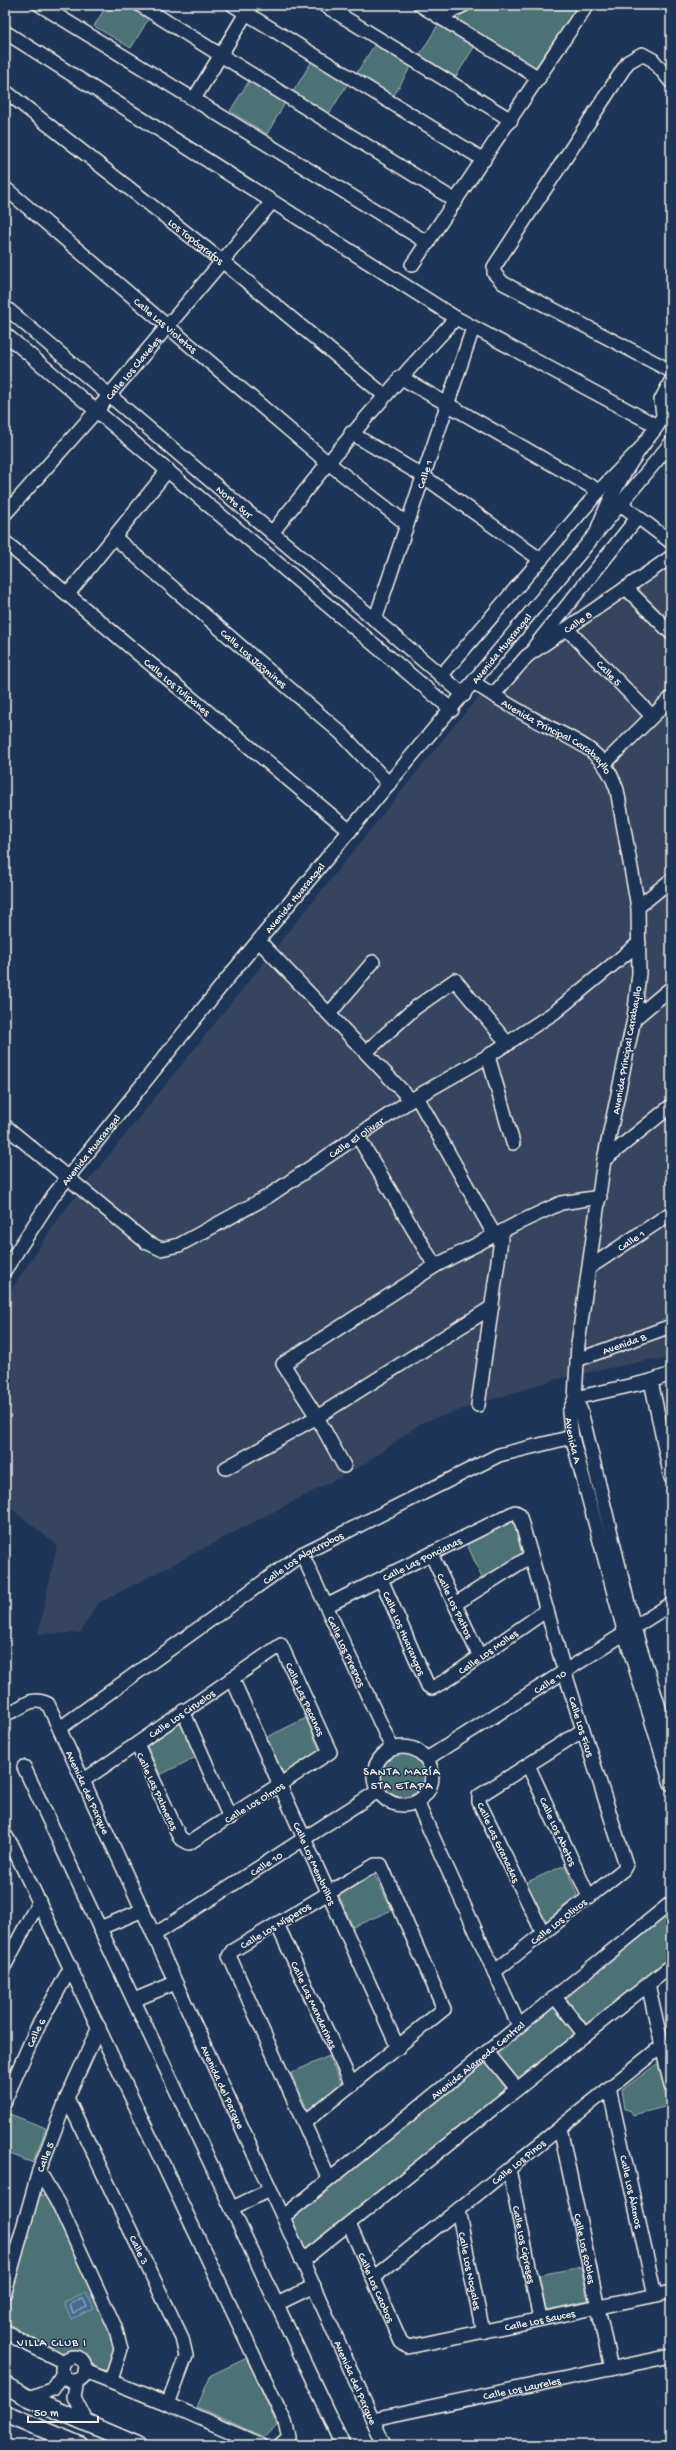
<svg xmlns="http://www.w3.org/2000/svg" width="676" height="2450" viewBox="0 0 676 2450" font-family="'Gochi Hand',sans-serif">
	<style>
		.built { fill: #34445f }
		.green { fill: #4e7274; stroke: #a1b2ae }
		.water { fill: #446c8c; stroke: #8aa1b1 }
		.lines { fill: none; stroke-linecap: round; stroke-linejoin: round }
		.shore { stroke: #aebcc3; stroke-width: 1 }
		.minor-casing { stroke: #f4f1e8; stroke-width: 16 }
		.major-casing { stroke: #f4f1e8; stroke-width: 19 }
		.minor { stroke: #1d3557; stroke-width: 13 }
		.major { stroke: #1d3557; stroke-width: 16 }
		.labels { text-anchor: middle; stroke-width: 3; stroke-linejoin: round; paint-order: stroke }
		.street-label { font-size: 11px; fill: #f4f1e8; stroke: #1d3557 }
		.neighbourhood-label { font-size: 12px; letter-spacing: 1px; fill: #f4f1e8; stroke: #1d3557 }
	</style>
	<rect width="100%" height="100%" fill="#1d3557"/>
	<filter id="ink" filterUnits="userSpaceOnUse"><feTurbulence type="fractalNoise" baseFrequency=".025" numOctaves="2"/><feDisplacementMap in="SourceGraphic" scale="8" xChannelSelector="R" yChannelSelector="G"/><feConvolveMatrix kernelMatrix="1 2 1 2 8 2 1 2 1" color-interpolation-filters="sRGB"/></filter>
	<g filter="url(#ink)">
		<path class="built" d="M671 547V1359L649 1360 553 1380 423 1422 363 1465 97 1604 80 1633 38 1634 57 1545 5 1504V1299L60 1216 461 717 528 643Z"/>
		<path class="green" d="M107 5H129L149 18 131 48 94 26Z
			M477 5H578L535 68 458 22 460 13Z
			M438 25 474 47 455 78 419 56Z
			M375 44 411 66 393 97 356 74Z
			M312 61 348 83 329 114 293 92Z
			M249 81 285 103 267 134 230 111Z
			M513 1520 522 1554 482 1578 467 1544Z
			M183 1714 200 1755 160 1775 146 1743Z
			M306 1718 320 1751 282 1774 265 1738Z
			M379 1776a24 24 0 1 1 48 0a24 24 0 1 1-48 0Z
			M565 1865 577 1895 543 1924 523 1884Z
			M374 1874 392 1910 353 1927 339 1896Z
			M671 1911V1957L588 2026 565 1996Z
			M553 2007 575 2034 518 2079 496 2052Z
			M329 2056 341 2084 308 2111 291 2073Z
			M486 2061 507 2090 306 2251 289 2218Z
			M658 2063 668 2106 633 2115 631 2111 625 2109 622 2090Z
			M7 2113 46 2128 33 2163 5 2152Z
			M47 2195 116 2343 106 2371 92 2365 80 2352 62 2354 26 2335 5 2320 20 2255 37 2196Z
			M581 2267 588 2301 546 2310 539 2275Z
			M247 2358 277 2425 264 2437 197 2407 211 2375Z"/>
		<path class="water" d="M86 2292 94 2309 71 2319 64 2302Z"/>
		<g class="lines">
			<path class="shore" d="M83 2298 87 2307 73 2313 70 2304Z"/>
			<g class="minor-casing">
				<g id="minor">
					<path d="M40 5 428 243"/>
					<path d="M140 5 456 201"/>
					<path d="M233 5 484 160"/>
					<path d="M324 5 511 120"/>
					<path d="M420 5 539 78"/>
					<path d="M439 17 464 5"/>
					<path d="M5 32 456 318 657 426"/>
					<path d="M671 82 653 60 642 54 628 62 494 267V273L503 283 671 371"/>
					<path id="s1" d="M5 91 222 261 384 395"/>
					<path d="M194 99 251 5"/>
					<path id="s2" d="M5 188 327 462 407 524"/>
					<path d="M412 265 587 5"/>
					<path id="s3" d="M5 307 464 695"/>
					<path d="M5 334 452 710"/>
					<path d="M400 377 599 491"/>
					<path d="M663 414 661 400 671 381"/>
					<path d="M351 433 423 476 541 560"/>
					<path d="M622 505 671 542"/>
					<path id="s4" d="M5 514 97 410 272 202"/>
					<path d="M598 528C613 489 629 462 655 429 661 421 663 414 671 407"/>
					<path d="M272 533C330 458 391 387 456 318"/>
					<path id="s5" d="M114 537 341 733 389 784"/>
					<path id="s6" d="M5 542 350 831"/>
					<path d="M626 588 671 633"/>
					<path d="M68 594 168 470"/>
					<path id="s7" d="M375 620 473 328"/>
					<path id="s8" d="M567 629 652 716"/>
					<path d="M535 646 638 517"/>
					<path d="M441 676 599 491 634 455"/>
					<path id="s9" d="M474 683C493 695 512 707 532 718 569 740 602 744 617 790L638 907 639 973 634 1019 604 1160 578 1344 575 1398 569 1413 572 1437 625 1634 671 1784"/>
					<path id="s10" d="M493 695 527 656 671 557"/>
					<path d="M605 763 671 698"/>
					<path d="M638 907 671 880"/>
					<path d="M259 941 411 1100"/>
					<path d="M329 1014 373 962"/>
					<path d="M634 1019 671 988"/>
					<path d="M366 1052 415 1008 455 980 508 1044"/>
					<path d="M488 1056 513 1143"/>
					<path d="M417 1097 495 1236"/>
					<path id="s11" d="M5 1126 146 1242 161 1249 179 1245 267 1197 411 1100 488 1056 555 1012 639 943"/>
					<path d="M357 1135 435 1266"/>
					<path d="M604 1160 671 1106"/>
					<path id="s12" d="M590 1267 671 1213"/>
					<path id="s13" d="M5 1270 53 1196 235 969 671 443"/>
					<path id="s14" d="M577 1360 671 1326"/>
					<path d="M651 1381 671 1478"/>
					<path d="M575 1398 581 1411 634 1628 671 1746"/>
					<path d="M575 1398 651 1381 671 1374"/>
					<path d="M478 1405 502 1232"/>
					<path d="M344 1466 317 1417 283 1364 435 1266 516 1224 561 1203 600 1197"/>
					<path d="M226 1468 317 1417 492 1307"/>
					<path id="s15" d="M302 1554 392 1748"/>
					<path id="s16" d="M431 1554 480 1657"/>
					<path id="s17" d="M381 1579 428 1686 432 1688 445 1681 547 1610"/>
					<path d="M455 1604 531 1556"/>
					<path id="s18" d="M326 1606 515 1512 519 1514 565 1673 626 1865 623 1870 494 1972"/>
					<path id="s19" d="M232 1678 398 2048"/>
					<path d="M183 1711 230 1818"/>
					<path id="s20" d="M5 1713C22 1712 27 1694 48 1704L283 2217 384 2445"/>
					<path id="s21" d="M60 1728 302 1554 499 1455 572 1437"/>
					<circle cx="403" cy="1776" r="29"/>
					<path id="s22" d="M428 1758 671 1604"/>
					<path id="s23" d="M528 1765 589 1897"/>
					<path d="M24 1767 343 2445"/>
					<path id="s24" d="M84 1780 281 1645 330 1752 189 1843 180 1838 137 1744"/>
					<path d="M417 1802 519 2026"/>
					<path d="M5 1835 13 1847 285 2422 289 2437 280 2445"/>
					<path id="s25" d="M277 1924 352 2085"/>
					<path d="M100 1928 143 1910"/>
					<path d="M543 1933 479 1802V1796L583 1730"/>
					<path id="s26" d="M154 1935 378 1791"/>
					<path d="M5 1965 39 1901"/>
					<path d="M648 1984 671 2086"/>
					<path d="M555 1997 585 2035"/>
					<path d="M134 2000 175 1983"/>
					<path d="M487 2052 517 2089"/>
					<path id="s27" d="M609 2088 655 2295"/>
					<path id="s28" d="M67 2098 182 2338 186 2356 168 2404"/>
					<path id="s29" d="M5 2100 37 2028 71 1967"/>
					<path d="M304 2123 444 2009 381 1865H375L232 1951 229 1956 231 1960 329 2179"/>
					<path id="s30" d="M560 2128 611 2369"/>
					<path id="s31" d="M509 2169 540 2319"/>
					<path d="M39 2171 60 2207 115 2327 121 2349 111 2380"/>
					<path d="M232 2208 270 2190"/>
					<path id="s32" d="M458 2210 483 2332"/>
					<path id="s33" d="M283 2217 671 1903"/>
					<path id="s34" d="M349 2224 401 2342 408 2347 671 2292"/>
					<path d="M302 2261 671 1966"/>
					<path id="s35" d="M373 2278 663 2045"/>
					<path id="s36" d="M5 2292 39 2171 67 2098 99 2027"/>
					<path d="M277 2304 314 2286"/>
					<path d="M5 2331 19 2340 64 2362"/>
					<circle cx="74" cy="2369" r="12"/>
					<path d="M85 2371 168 2404 261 2445"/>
					<path d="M77 2380 74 2397 87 2423"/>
					<path d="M28 2398 53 2389 63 2373"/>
					<path id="s37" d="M373 2419 671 2356"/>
				</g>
			</g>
			<g class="major-casing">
				<path id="major" d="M5 2385 28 2398 138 2445
					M5 2413 80 2445"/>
			</g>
			<use href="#minor" class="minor"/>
			<use href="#major" class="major"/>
		</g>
	</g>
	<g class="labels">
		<g class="street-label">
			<text dy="4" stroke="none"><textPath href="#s1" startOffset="243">Los Topógrafos</textPath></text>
			<text dy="4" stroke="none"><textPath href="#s2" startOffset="211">Calle Las Violetas</textPath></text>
			<text dy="4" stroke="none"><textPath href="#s4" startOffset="194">Calle Los Claveles</textPath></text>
			<text dy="4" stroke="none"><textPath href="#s7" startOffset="154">Calle 1</textPath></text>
			<text dy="4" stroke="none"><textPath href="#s3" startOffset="301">Norte Sur</textPath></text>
			<text dy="4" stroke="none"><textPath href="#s10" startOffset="113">Calle 8</textPath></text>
			<text dy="4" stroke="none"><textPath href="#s13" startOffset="796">Avenida Huarangal</textPath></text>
			<text dy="4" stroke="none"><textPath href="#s5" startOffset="185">Calle Los Jazmines</textPath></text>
			<text dy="4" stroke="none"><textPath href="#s8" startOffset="61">Calle 5</textPath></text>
			<text dy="4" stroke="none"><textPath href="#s6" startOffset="225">Calle Los Tulipanes</textPath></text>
			<text dy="4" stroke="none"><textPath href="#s9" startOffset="99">Avenida Principal Carabayllo</textPath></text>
			<text dy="4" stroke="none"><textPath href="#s13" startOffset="472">Avenida Huarangal</textPath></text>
			<text transform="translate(626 1050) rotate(-80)" y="4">Avenida Principal Carabayllo</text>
			<text dy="4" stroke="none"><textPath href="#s11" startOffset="425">Calle El Olivar</textPath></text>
			<text dy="4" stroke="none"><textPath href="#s13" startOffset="148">Avenida Huarangal</textPath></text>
			<text dy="4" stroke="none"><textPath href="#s12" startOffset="49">Calle 1</textPath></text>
			<text dy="4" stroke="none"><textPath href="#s14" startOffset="50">Avenida B</textPath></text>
			<text dy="4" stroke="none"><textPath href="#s9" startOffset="842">Avenida A</textPath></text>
			<text dy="4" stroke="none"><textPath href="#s21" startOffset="297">Calle Los Algarrobos</textPath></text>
			<text dy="4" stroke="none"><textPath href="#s18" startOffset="107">Calle Las Poncianas</textPath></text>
			<text dy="4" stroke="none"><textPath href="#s16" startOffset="57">Calle Los Paltos</textPath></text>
			<text dy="4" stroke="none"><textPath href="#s17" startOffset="59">Calle Los Huarangos</textPath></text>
			<text dy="4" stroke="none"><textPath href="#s15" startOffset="107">Calle Los Presnos</textPath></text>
			<text dy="4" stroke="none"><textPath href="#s17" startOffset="188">Calle Los Molles</textPath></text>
			<text dy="4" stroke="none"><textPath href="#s22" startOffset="144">Calle 10</textPath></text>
			<text dy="4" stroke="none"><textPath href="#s24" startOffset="298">Calle Las Pecanas</textPath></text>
			<text dy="4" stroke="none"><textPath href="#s24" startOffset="118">Calle Los Ciruelos</textPath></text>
			<text dy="4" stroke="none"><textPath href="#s18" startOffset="437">Calle Los Ficus</textPath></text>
			<text dy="4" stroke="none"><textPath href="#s20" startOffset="143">Avenida del Parque</textPath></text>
			<text transform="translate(158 1791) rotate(65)" y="4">Calle Las Palmeras</text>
			<text transform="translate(254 1802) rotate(-32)" y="4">Calle Los Olmos</text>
			<text dy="4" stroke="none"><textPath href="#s23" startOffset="73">Calle Los Abetos</textPath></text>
			<text transform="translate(499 1842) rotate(65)" y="4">Calle Las Granadas</text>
			<text dy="4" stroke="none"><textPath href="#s26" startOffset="133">Calle 10</textPath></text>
			<text dy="4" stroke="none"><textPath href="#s19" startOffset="203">Calle Los Membrillos</textPath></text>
			<text transform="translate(558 1921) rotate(-38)" y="4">Calle Los Olivos</text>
			<text transform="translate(275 1925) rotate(-31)" y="4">Calle Los Nísperos</text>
			<text dy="4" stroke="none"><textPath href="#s25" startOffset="89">Calle Las Mandarinas</textPath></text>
			<text dy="4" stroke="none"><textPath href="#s29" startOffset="74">Calle 6</textPath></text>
			<text dy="4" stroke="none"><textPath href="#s33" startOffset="250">Avenida Alameda Central</textPath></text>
			<text dy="4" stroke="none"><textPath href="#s20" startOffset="467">Avenida del Parque</textPath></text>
			<text dy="4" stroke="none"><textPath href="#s36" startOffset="141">Calle 5</textPath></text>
			<text dy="4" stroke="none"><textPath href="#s35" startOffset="186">Calle Los Pinos</textPath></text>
			<text dy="4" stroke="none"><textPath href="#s27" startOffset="106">Calle Los Álamos</textPath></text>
			<text dy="4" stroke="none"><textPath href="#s31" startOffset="77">Calle Los Cipreses</textPath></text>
			<text dy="4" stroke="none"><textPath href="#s30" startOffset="123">Calle Los Robles</textPath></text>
			<text dy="4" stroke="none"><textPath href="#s28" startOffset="168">Calle 3</textPath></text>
			<text dy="4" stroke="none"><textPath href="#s32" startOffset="62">Calle Los Nogales</textPath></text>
			<text dy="4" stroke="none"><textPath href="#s34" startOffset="69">Calle Los Caobos</textPath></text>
			<text dy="4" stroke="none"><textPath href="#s34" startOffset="272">Calle Los Sauces</textPath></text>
			<text dy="4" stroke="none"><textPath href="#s20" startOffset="791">Avenida del Parque</textPath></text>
			<text dy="4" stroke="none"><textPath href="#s37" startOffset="152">Calle Los Laureles</textPath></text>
		</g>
		<g class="neighbourhood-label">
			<text x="402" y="1775">SANTA MARÍA<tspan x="402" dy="14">5TA ETAPA</tspan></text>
			<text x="52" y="2346">VILLA CLUB I</text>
		</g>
	</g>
	<rect width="676" height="2450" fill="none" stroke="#1d3557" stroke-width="20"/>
	<rect x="10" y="10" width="656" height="2430" fill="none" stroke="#f4f1e8" stroke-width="1.5" filter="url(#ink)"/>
	<path d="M28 2416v6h70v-6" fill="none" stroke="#f4f1e8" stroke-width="2"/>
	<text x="34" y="2416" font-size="12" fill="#f4f1e8" stroke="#1d3557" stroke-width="3" paint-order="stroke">50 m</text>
</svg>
